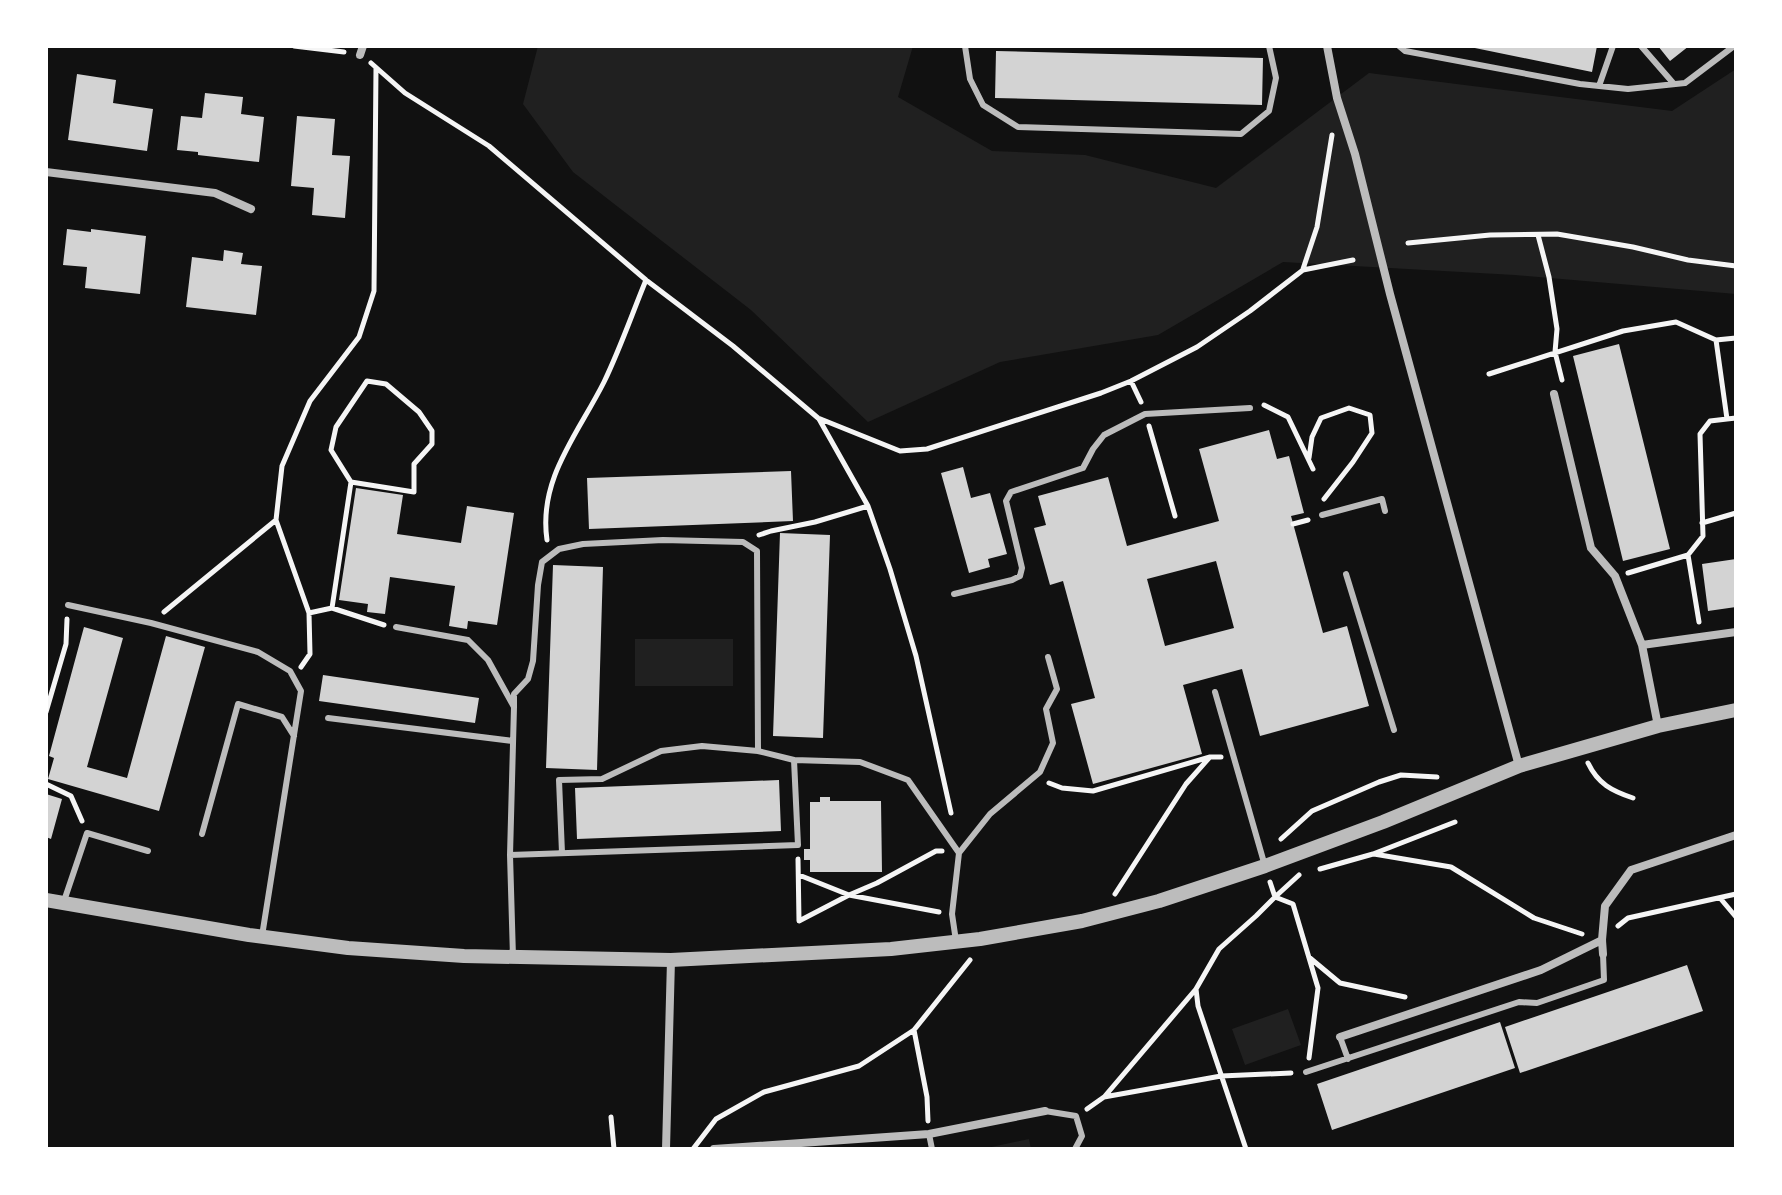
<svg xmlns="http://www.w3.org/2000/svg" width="1782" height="1195" viewBox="0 0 1782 1195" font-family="'Times New Roman',serif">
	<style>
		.green { fill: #202020 }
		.building { fill: #d3d3d3; fill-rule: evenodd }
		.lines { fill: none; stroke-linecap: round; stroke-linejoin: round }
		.path { stroke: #f5f5f5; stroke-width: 5 }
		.service { stroke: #bcbcbc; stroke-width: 6 }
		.minor { stroke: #bcbcbc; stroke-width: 8 }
		.tertiary { stroke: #bcbcbc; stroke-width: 14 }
	</style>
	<rect width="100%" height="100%" fill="#111"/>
	<path class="green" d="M538 46H913L898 97 992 151 1085 155 1216 188 1369 73 1672 111 1736 69V294L1515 275 1283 262 1158 335 1000 362 868 422 751 310 573 172 523 104Z
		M635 639H733V686H635Z
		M1288 1009 1301 1045 1245 1065 1232 1029Z
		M1029 1139 1031 1149H987V1148Z"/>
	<path class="building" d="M1471 46H1597L1592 72 1470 47Z
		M1658 46H1689L1670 61Z
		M996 51 1263 58 1262 105 995 98Z
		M77 74 116 80 113 103 153 109 147 151 68 140Z
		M205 93 243 97 241 114 264 117 259 162 198 155V152L177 150 181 116 202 118Z
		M297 116 335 119 332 155 350 156 345 218 312 215 314 188 291 186Z
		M67 229 91 232V229L146 236 140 294 85 288 87 267 63 265Z
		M224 250 243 253 241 264 262 266 256 315 186 307 192 257 223 261Z
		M1619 344 1670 549 1623 561 1573 356Z
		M1269 430 1277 459 1289 456 1304 513 1291 516 1323 633 1347 626 1369 706 1260 736 1242 669 1183 685 1202 754 1093 784 1071 704 1095 698 1063 581 1050 585 1034 528 1046 525 1038 496 1108 477 1127 546 1219 521 1199 449ZM1216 561 1234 628 1165 646 1147 579Z
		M963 467 971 498 990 493 1007 554 988 559 990 567 969 573 941 473Z
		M791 471 793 521 589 529 587 478Z
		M356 488 403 495 397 534 461 543 467 506 514 513 497 625 468 621 467 629 449 626 455 586 390 577 385 614 367 612 368 604 339 600Z
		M780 533 830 535 823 738 773 736Z
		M1736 559V607L1708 611 1702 564Z
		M553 565 603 567 597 770 546 768Z
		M84 627 123 638 87 767 127 778 166 636 205 647 159 811 48 779 54 758 49 756Z
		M323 675 479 698 475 723 319 701Z
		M779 780 781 831 577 839 575 788Z
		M46 794 62 799 51 839 46 837Z
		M820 797H830V801H881L882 872H810V860H804V849H810V802H820Z
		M1687 965 1703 1011 1520 1073 1505 1027Z
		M1500 1022 1515 1068 1332 1130 1317 1084Z"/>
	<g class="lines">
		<path class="path" d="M294 46 344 52
			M371 63 405 93 489 146 646 280 733 346 818 418 900 451 927 449 1101 393 1131 381 1197 347 1250 311 1303 270 1353 260
			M1538 235 1549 277 1557 329 1555 352 1562 380
			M1408 243 1490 235 1557 234 1633 247 1688 260 1736 266
			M1303 269 1317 227 1332 135
			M1716 340 1727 419 1736 418
			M1489 374 1623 331 1676 322 1716 340 1736 338
			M1131 381 1141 402
			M1264 405 1288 417 1313 469
			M819 419 868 506 890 569 916 656 951 813
			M1149 426 1175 516
			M1309 458 1312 437 1321 418 1349 408 1370 415 1372 433 1353 462 1324 499
			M276 520 309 613 310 654 301 667
			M1702 523 1736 513
			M1293 524 1308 520
			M759 535 771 531 815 522 868 506
			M547 540C538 479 578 434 604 382 620 349 632 314 646 280
			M1628 573 1688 555
			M332 608 351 482 414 492V464L432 444V431L419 412 386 384 367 381 336 427 331 450 351 482
			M164 612 276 520 282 466 310 401 359 337 374 291 376 68
			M309 613 332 608 384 625
			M1699 622 1688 555 1703 536 1700 434 1710 421 1727 419
			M46 712 66 644 67 619
			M1588 763C1598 784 1612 791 1633 798
			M1049 783 1062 788 1093 791 1210 757H1221
			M46 784 71 796 82 821
			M1281 839 1312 811 1379 782 1401 775 1437 777
			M1374 854 1451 867 1534 918 1582 934
			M798 859 799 921 849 895 877 883 936 851H942
			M1320 869 1373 854 1455 822
			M799 875 849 895 939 912
			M1299 875 1275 897 1293 904 1318 988 1309 1058
			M1115 894 1186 784 1209 758
			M1720 898 1736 917
			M1618 926 1628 918 1736 894
			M1310 958 1340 983 1405 997
			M914 1030 927 1097 928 1121
			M1105 1096 1196 989
			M1087 1109 1104 1097 1221 1076 1291 1073
			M611 1117 614 1149
			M693 1149 716 1119 764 1092 859 1066 914 1030 970 960
			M1246 1149 1198 1006 1196 989 1219 949 1256 916 1275 897 1270 882"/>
		<path class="service" d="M965 46 970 79 983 105 1018 127 1241 134 1269 111 1276 78 1269 46
			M1399 46 1405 51 1580 84 1628 89 1685 83 1734 46
			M1641 46 1674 84
			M1599 86 1613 46
			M1322 515 1382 499 1385 511
			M1346 574 1394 730
			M954 594 1012 580 1020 576 1022 568 1006 501 1011 492 1083 468 1093 449 1104 435 1145 414 1250 408
			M68 605 151 623 258 652 290 671 301 691 262 936
			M396 627 468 640 488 660 514 707 510 855 513 957
			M1215 692 1265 866
			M514 707V694L528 679 533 661 538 585 542 562 559 549 583 544 663 540 743 542 757 551 758 751 794 760
			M328 718 513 741
			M202 834 238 704 282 717 294 736
			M562 853 559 780 602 779 661 751 702 746 758 751
			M959 853 990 814 1040 772 1053 743 1046 709 1057 689 1048 657
			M510 855 798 845 794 760 860 762 908 780 959 853 952 914 956 941
			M63 904 87 833 148 851
			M1340 1037 1348 1059
			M1306 1072 1519 1002 1537 1003 1604 980 1603 954
			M1045 1111 1076 1116 1082 1136 1075 1149
			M929 1134 932 1149"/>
		<path class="minor" d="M1327 46 1337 98 1355 154 1390 294 1519 766
			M360 55 363 46
			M46 172 215 193 251 209
			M1554 394 1591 548 1615 576 1642 645 1658 726
			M1642 645 1736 632
			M1603 954 1602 940 1605 906 1631 870 1736 835
			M1340 1037 1541 970 1602 940
			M666 1149 671 960
			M714 1149 929 1134 1045 1111"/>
		<path class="tertiary" d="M46 900 249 935 348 948 464 956 671 960 891 949 980 939 1082 921 1159 901 1265 866 1383 822 1519 766 1658 726 1736 710"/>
	</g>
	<rect width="1782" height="1195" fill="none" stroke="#ffffff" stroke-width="96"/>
</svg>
